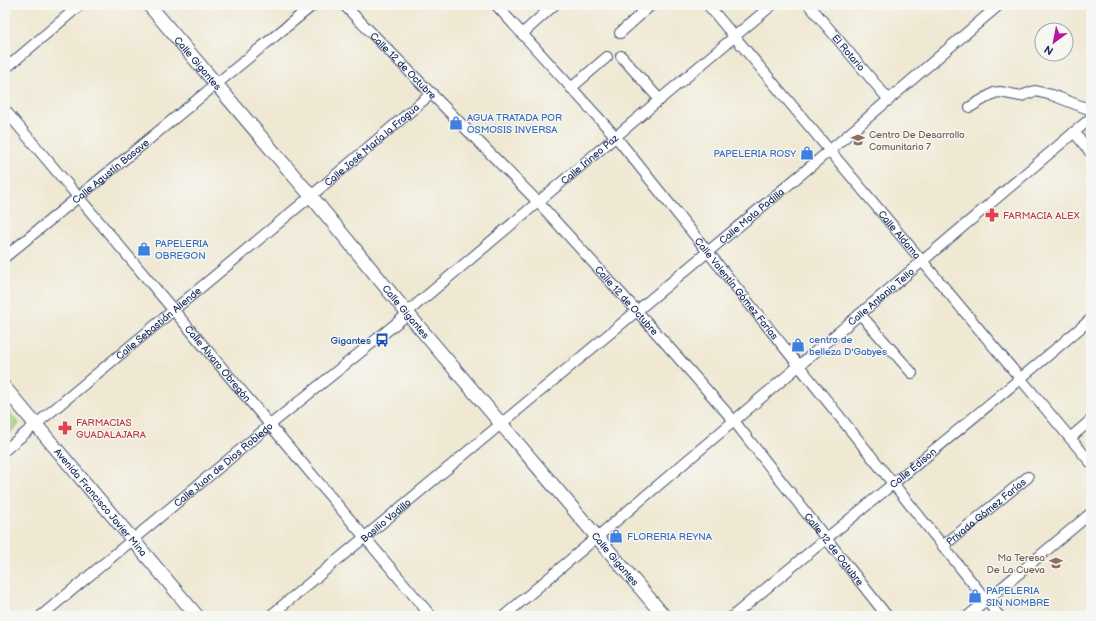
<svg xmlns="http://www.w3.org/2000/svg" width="1096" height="621" viewBox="0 0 1096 621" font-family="'Balsamiq Sans',sans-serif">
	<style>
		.park { fill: url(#park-tufts); stroke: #648472 }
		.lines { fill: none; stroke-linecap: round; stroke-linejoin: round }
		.minor-casing { stroke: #3b4b6f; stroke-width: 12 }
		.major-casing { stroke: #3b4b6f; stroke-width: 15 }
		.minor { stroke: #fff; stroke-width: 10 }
		.major { stroke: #fff; stroke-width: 13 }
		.labels { text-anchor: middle; stroke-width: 3; stroke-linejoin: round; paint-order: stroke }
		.street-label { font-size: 10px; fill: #1b2f5e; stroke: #f6f6f2 }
		.shop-label { font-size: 10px; fill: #366cbe; stroke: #f6f6f2; text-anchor: start }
		.education-label { font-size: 10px; fill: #785e54; stroke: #f6f6f2; text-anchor: start }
		.health-label { font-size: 10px; fill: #be3a42; stroke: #f6f6f2; text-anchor: start }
		.transit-label { font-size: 10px; fill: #164399; stroke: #f6f6f2; text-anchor: end }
	</style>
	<defs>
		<pattern id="park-tufts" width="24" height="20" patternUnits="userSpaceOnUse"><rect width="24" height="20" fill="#acd985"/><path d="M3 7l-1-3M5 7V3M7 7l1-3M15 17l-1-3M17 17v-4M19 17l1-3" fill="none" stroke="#93bb75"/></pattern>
	</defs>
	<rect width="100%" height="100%" fill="#f6f6f2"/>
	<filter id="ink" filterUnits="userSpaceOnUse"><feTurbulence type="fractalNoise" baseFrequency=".025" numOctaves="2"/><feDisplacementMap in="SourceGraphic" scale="8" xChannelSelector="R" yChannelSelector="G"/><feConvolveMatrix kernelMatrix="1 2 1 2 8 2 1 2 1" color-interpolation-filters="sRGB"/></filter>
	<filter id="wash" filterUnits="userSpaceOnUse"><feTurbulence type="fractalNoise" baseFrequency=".012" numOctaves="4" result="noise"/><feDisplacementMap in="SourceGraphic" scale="16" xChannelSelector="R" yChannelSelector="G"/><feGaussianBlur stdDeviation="0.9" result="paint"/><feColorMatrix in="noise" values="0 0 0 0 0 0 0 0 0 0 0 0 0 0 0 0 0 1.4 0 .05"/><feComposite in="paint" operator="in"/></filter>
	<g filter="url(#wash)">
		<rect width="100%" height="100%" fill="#efe8d2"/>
		<path class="park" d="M5 407 19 424 5 436Z"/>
	</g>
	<g filter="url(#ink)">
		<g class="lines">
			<g class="minor-casing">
				<g id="minor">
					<path id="s1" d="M344 5 538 202 637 311 734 421 887 616"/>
					<path id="s2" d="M496 5 616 137 999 616"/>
					<path id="s3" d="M708 5 1091 463"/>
					<path id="s4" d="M809 5 889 100"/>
					<path d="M620 33 651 5"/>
					<path d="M522 34 554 5"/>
					<path d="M621 56 660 100"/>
					<path d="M5 69 80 5"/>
					<path d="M571 88 607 57"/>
					<path d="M970 107 994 93 1000 92 1021 96 1035 91 1052 95 1091 110"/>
					<path id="s5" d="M5 110 431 616"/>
					<path d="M1074 132 1091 153"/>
					<path id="s6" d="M5 257 313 5"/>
					<path d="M860 314 912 373"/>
					<path d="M1070 438 1091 420"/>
					<path id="s7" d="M5 450 311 196 432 93"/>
					<path id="s8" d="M943 546 1028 477"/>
					<path id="s9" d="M41 616 270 425 408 314 411 309 772 5"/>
					<path id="s10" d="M270 616 829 151 999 5"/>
					<path id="s11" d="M504 616 1091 118"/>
					<path id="s12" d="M733 616C852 516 973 420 1091 319"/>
					<path d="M968 616 1091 513"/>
				</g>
			</g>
			<g class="major-casing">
				<g id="major">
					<path id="s13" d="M149 5 311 196 408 314 664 616"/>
					<path id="s14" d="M5 388 197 616"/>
				</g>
			</g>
			<use href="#minor" class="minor"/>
			<use href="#major" class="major"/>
		</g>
	</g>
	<defs>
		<g id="shop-bare" transform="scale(1.08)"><path d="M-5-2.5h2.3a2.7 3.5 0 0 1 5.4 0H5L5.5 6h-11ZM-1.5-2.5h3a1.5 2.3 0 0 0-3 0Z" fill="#3f7fe0" stroke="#f6f6f2" stroke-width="2.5" paint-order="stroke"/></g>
		<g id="school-bare" transform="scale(1.08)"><path d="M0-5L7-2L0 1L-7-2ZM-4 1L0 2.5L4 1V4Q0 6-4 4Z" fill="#8d6e63" stroke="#f6f6f2" stroke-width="2.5" paint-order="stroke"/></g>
		<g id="pharmacy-bare" transform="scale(1.08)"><path d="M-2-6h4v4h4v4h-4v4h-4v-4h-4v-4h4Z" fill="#e0444e" stroke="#f6f6f2" stroke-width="2.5" paint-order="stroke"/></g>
		<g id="bus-bare" transform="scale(1.08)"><path d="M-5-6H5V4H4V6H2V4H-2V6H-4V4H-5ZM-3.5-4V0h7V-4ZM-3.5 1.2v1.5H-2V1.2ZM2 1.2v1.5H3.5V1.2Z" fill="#1a4fb4" stroke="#f6f6f2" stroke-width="2.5" paint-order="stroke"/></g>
	</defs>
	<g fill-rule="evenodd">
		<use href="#shop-bare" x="456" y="123"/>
		<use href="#school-bare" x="858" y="140"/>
		<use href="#shop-bare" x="807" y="153"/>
		<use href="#pharmacy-bare" x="992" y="215"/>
		<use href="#shop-bare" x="144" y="249"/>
		<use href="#bus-bare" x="382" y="340"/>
		<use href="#shop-bare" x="798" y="345"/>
		<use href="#pharmacy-bare" x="65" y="428"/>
		<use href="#shop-bare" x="616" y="536"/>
		<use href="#school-bare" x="1056" y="563"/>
		<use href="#shop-bare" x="975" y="596"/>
	</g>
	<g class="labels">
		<g class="street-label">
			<text dy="4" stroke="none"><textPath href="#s4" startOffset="62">El Rotario</textPath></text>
			<text dy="4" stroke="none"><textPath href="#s13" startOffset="76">Calle Gigantes</textPath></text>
			<text dy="4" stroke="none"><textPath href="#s1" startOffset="85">Calle 12 de Octubre</textPath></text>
			<text dy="4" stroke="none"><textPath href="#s7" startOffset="477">Calle José María la Fragua</textPath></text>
			<text dy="4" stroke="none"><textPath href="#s9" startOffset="714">Calle Irineo Paz</textPath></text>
			<text dy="4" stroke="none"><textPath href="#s6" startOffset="136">Calle Agustín Basave</textPath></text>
			<text dy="4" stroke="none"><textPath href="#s10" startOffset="626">Calle Mota Padilla</textPath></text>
			<text dy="4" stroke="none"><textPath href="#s3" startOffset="299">Calle Aldama</textPath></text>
			<text dy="4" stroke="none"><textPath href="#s2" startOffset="372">Calle Valentín Gómez Farías</textPath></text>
			<text dy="4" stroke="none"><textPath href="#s11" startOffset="494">Calle Antonio Tello</textPath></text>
			<text dy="4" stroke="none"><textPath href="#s1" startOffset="409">Calle 12 de Octubre</textPath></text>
			<text dy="4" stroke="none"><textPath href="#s13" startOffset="400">Calle Gigantes</textPath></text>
			<text dy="4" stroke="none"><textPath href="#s7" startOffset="199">Calle Sebastián Allende</textPath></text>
			<text dy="4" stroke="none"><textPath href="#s5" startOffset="331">Calle Álvaro Obregón</textPath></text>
			<text dy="4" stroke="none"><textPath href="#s9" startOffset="237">Calle Juan de Dios Robledo</textPath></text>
			<text dy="4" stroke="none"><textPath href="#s12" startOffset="233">Calle Édison</textPath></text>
			<text dy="4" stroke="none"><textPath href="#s14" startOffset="149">Avenida Francisco Javier Mina</textPath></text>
			<text dy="4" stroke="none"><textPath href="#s8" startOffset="55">Privada Gómez Farías</textPath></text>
			<text dy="4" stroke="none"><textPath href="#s10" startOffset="150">Basilio Vadillo</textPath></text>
			<text dy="4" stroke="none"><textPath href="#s1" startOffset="733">Calle 12 de Octubre</textPath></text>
			<text dy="4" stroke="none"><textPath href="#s13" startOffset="724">Calle Gigantes</textPath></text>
		</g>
		<g class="shop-label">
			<text x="467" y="121">AGUA TRATADA POR<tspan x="467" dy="12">OSMOSIS INVERSA</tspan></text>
			<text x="796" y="157" text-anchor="end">PAPELERIA ROSY</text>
			<text x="155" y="247">PAPELERIA<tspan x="155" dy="12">OBREGON</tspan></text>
			<text x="809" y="343">centro de<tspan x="809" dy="12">belleza D'Gabyes</tspan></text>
			<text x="627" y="540">FLORERIA REYNA</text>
			<text x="986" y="594">PAPELERIA<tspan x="986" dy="12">SIN NOMBRE</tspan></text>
		</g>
		<g class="education-label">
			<text x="869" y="138">Centro De Desarrollo<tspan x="869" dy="12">Comunitario 7</tspan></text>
			<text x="1045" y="561" text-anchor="end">Ma Teresa<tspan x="1045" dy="12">De La Cueva</tspan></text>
		</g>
		<g class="health-label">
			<text x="1003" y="219">FARMACIA ALEX</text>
			<text x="76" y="426">FARMACIAS<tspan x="76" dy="12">GUADALAJARA</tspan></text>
		</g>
		<g class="transit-label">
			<text x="371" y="344">Gigantes</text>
		</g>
	</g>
	<rect width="1096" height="621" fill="none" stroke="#f6f6f2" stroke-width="20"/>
	<g transform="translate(1054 42) rotate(212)"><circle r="19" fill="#f6f6f2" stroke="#9ea6b7"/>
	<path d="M0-3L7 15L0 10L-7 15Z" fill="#b5179e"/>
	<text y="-6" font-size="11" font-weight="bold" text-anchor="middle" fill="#1b2f5e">N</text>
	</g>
</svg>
